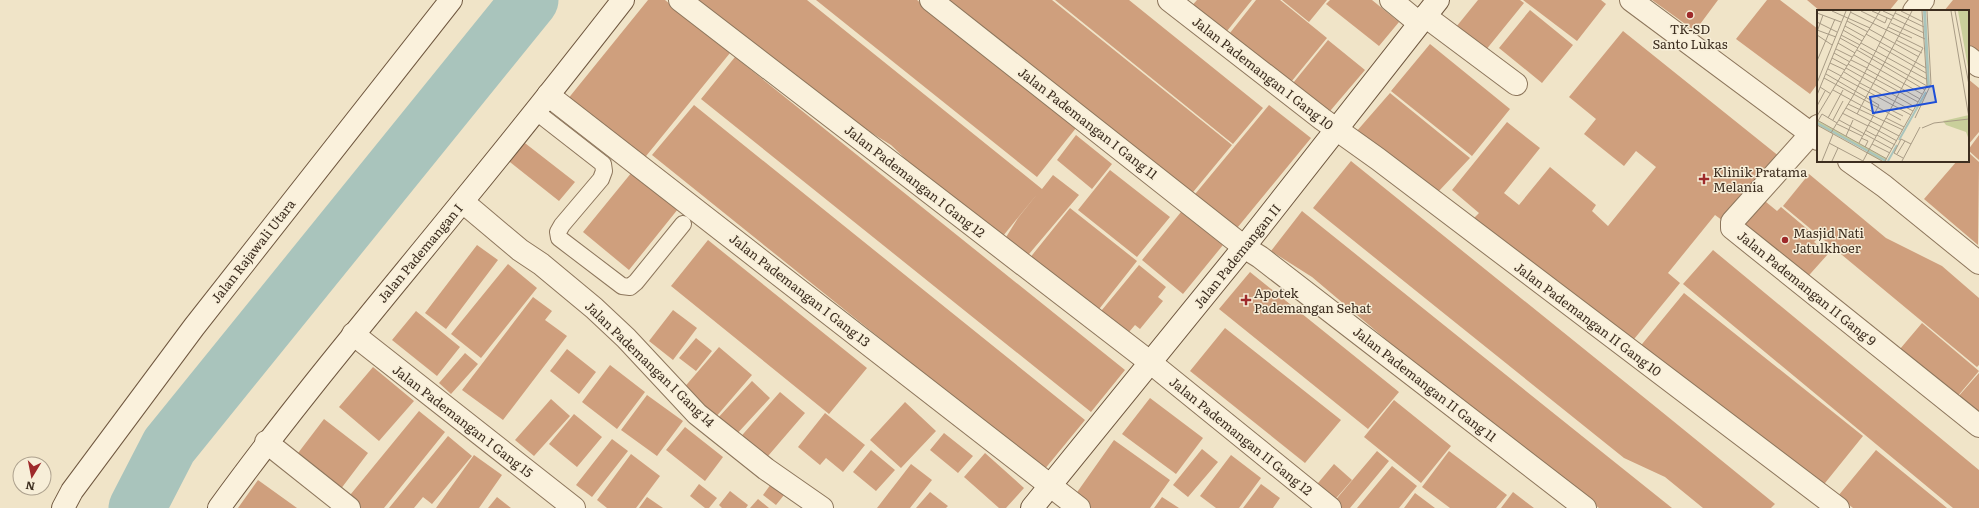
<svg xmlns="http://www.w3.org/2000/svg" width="1979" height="508" viewBox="0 0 1979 508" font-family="Literata,serif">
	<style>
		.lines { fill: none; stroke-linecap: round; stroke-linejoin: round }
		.river { stroke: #a9c4bc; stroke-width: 57 }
		.building { fill: #cf9f7d }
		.lane-casing { stroke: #8d765c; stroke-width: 18 }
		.street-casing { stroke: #8d765c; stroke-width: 24 }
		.secondary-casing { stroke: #6f573f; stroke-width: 24 }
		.lane { stroke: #faf1dc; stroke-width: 16 }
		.street { stroke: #faf1dc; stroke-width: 22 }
		.secondary { stroke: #faf1dc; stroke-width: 22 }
		.poi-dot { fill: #9e2a2b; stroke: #f7eed8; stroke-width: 1.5 }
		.labels { text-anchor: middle; stroke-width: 3; stroke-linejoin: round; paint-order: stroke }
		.poi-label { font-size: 13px; fill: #3d2e20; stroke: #f7eed8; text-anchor: start }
		.street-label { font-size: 13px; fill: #3d2e20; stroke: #f7eed8 }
		.inset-river { fill: none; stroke: #a9c4bc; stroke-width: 2 }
		.inset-road { fill: none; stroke: #a89b85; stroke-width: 1 }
		.view { fill: #1d4ed8; fill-opacity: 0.15; stroke: #1d4ed8; stroke-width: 2 }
		.inset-edge { fill: none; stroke: #3d2e20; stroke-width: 2 }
	</style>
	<rect width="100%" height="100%" fill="#f0e4c8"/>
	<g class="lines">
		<path class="river" d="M137 508 169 446 530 0"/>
	</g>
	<path class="building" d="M648 0H665L730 53 642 161 567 100Z
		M686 0H807L1042 189 1053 175 1079 195 1024 260 1003 242 1018 218 1038 193 1003 236 918 171 891 145 862 127Z
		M816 0H917L1076 128 1037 177Z
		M944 0H1052L1232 145 1189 197Z
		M1055 0H1129L1263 108 1233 144Z
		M1197 0H1252L1223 36 1189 9Z
		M1256 0H1280L1327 38 1287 87 1226 38Z
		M1282 0H1327L1309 22Z
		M1330 0H1372L1399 22 1379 46 1326 4Z
		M1478 0H1520L1524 3 1481 56 1452 32Z
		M1523 0H1601L1606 4 1577 41Z
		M1652 0H1718L1695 31Z
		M1767 0H1780L1818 29V83L1810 94 1736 39Z
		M1807 0H1898L1889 11H1820Z
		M1953 0H1979V60L1968 51V11H1944Z
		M1530 10 1573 45 1542 83 1499 48Z
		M1623 31 1780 157 1726 223 1715 215 1668 273 1680 283 1630 344 1474 218 1479 213 1452 190 1507 122 1540 148 1504 193 1519 205 1550 167 1596 205 1592 211 1608 226 1656 167 1636 151 1624 166 1584 134 1596 119 1569 97Z
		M1328 40 1365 70 1325 117 1289 88Z
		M1430 44 1510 109 1472 156 1391 91Z
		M735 57 1125 370 1091 412 701 99Z
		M1968 79 1979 88V132L1968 145Z
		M1390 93 1470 158 1438 192 1356 132Z
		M694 105 1085 420 1044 470 652 155Z
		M1269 105 1311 138 1233 233 1191 199Z
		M1076 135 1112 164 1092 189 1057 160Z
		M1979 135V160L1968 150Z
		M521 140 575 182 559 201 506 159Z
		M1968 152 1979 162 1978 245 1924 199 1957 161H1968Z
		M1351 161 1662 412 1775 504 1771 508H1703L1665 477 1624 458 1441 311 1313 208Z
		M1110 170 1170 217 1137 257 1078 210Z
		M632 172 678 209 629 270 583 232Z
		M1809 174 1886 238 1942 266 1979 298V365L1977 367 1783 206Z
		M1760 197 1777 211 1781 207 1818 238 1814 242 1828 254 1803 282 1736 224Z
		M1070 208 1137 261 1096 313 1029 259Z
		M1302 211 1582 436 1672 508H1599L1395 347 1312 277 1271 251Z
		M1181 212 1223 245 1183 294 1142 260Z
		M708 240 867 368 829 414 671 286Z
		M477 245 498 260 446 329 425 313Z
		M1713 250 1979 470V508H1953L1683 284Z
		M508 264 537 288 481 358 451 334Z
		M1139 265 1166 287 1158 297 1163 301 1140 329 1135 325 1124 338 1097 316Z
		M1250 272 1399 392 1368 429 1219 309Z
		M1684 293 1863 436 1821 488 1638 349Z
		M533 297 552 311 545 320 567 336 503 420 462 390Z
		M673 310 697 328 673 360 649 341Z
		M416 311 460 347 437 376 392 340Z
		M1922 323 1979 371 1957 397 1900 349Z
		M1225 328 1341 420 1305 463 1190 371Z
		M696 338 712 351 696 371 679 358Z
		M719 347 752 375 715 418 682 390Z
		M567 349 596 372 579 394 550 371Z
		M465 353 478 364 451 394 439 383Z
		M610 365 645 392 617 429 582 402Z
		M373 367 414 401 379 441 339 407Z
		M1979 373V417L1957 398Z
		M752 381 770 398 734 437 716 420Z
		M780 392 805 413 762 463 737 441Z
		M647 395 683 421 657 456 621 430Z
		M1150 398 1203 438 1176 474 1122 434Z
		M551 399 570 416 534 456 515 440Z
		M1394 400 1451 446 1421 483 1364 437Z
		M905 402 936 431 901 468 870 440Z
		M419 411 445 432 384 508H355L346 500Z
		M825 413 865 445 843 472 826 458 820 465 798 447Z
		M574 414 602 437 577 467 549 444Z
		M324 419 368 453 337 494 292 461Z
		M685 427 723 457 705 481 666 450Z
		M944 433 973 456 958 473 930 450Z
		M448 436 472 456 432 504 423 497 414 508H389Z
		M612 439 628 451 592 497 576 485Z
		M1114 440 1170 480 1150 508H1087L1073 498Z
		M1202 449 1218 462 1188 497 1173 485Z
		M871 450 895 470 876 491 853 472Z
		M1876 450 1947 508H1853L1838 496Z
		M1377 451 1389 461 1350 508H1339L1333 503Z
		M1449 451 1507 495 1496 508H1450L1422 487Z
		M985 453 1024 488 1006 508H999L964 477Z
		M631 454 660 476 636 508H607L597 500Z
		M474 455 502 475 479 508H436Z
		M1231 455 1261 478 1239 508H1216L1200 496Z
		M911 464 932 480 910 508H877Z
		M1334 464 1352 480 1331 504 1313 489Z
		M1392 466 1417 486 1399 508H1357Z
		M258 480 297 508H238Z
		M699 484 717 498 709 508H705L690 496Z
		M771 484 784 495 776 505 763 495Z
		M1261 484 1280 498 1273 508H1243Z
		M730 491 748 505 746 508H722L719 505Z
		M930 492 948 506 946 508H916Z
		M1513 492 1534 508H1501Z
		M1415 493 1435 508H1404Z
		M497 497 511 508H488Z
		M647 497 663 508H639Z
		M1162 497 1179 508H1154Z
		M758 499 769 508H750Z"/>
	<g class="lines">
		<g class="lane-casing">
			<path id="lane" d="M535 111 603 164 604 171 601 179 562 225 558 232 559 238 622 286 630 287 636 282 683 224"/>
		</g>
		<g class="street-casing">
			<path id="street" d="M680 0 1151 363 1330 508
				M931 0 1244 247 1260 257 1585 508
				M1169 0 1322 119 1378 159 1838 508
				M1391 0 1419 23
				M1631 0 1818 139
				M1914 11 1923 0
				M1425 16 1516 84
				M1968 57 1979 66
				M548 95 1079 508
				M1818 126 1732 222V228L1979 426
				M1849 161 1884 186 1979 263
				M463 202 520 250 541 264 594 308 626 338 697 414 766 469 822 508
				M353 334 574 508
				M266 442 349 508"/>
		</g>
		<g class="secondary-casing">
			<path id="secondary" d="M63 508 72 491 194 327 451 0
				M219 508C296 402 380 303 462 202 517 135 570 68 623 0
				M1032 508 1244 247 1438 0"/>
		</g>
		<use href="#lane" class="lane"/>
		<use href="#street" class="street"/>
		<use href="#secondary" class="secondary"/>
	</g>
	<g class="poi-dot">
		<circle cx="1690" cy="15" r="4"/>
		<path d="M1702 173h4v4h4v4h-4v4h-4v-4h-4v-4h4z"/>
		<circle cx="1785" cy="240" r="4"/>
		<path d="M1244 294h4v4h4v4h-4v4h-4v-4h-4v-4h4z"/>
	</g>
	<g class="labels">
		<g class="poi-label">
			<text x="1690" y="34" text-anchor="middle">TK-SD<tspan x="1690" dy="15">Santo Lukas</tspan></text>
			<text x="1713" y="177">Klinik Pratama<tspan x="1713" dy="15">Melania</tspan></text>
			<text x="1793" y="238">Masjid Nati<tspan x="1793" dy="15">Jatulkhoer</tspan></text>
			<text x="1254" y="298">Apotek<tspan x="1254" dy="15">Pademangan Sehat</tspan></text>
		</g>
		<g class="street-label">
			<text transform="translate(1263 73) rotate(38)" y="5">Jalan Pademangan I Gang 10</text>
			<text transform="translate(1088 123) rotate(38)" y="5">Jalan Pademangan I Gang 11</text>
			<text transform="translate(915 181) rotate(38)" y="5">Jalan Pademangan I Gang 12</text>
			<text transform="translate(253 251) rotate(-52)" y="5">Jalan Rajawali Utara</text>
			<text transform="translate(420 253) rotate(-50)" y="5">Jalan Pademangan I</text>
			<text transform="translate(1237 256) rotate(-51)" y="5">Jalan Pademangan II</text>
			<text transform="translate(1807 288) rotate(39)" y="5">Jalan Pademangan II Gang 9</text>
			<text transform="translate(800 290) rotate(38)" y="5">Jalan Pademangan I Gang 13</text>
			<text transform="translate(1588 319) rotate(37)" y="5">Jalan Pademangan II Gang 10</text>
			<text transform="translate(650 364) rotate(44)" y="5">Jalan Pademangan I Gang 14</text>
			<text transform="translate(1425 384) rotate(38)" y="5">Jalan Pademangan II Gang 11</text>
			<text transform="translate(463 421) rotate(38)" y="5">Jalan Pademangan I Gang 15</text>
			<text transform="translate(1241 436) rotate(39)" y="5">Jalan Pademangan II Gang 12</text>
		</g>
	</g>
	<g transform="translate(1817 10)">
		<rect width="152" height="152" fill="#f0e4c8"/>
		<path d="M141 1H151L152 63ZM152 105V130L149 122 129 115 126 111ZM0 110 70 149 65 151 50 143V141L0 115Z" fill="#c9cf9b"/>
		<path d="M106 1H109L113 76H110Z" fill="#a9c4bc"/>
		<path class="inset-river" d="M0 113 69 151M82 130 109 82M71 151 80 135"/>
		<path class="inset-road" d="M15 1 53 18M44 1 68 13 70 8M55 1 75 10M66 1 77 6M84 1 106 12M134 1 152 108M138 1 152 75M33 2 106 38M0 3 24 12M78 3 107 17M76 8 107 23M30 11 51 22M0 12 20 22M74 13 108 29M28 16 48 27M71 17 95 28M52 19 102 47M0 20 19 27M26 20 45 31M0 22 6 5M49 24 109 58M0 25 15 35M24 25 43 35M23 28 41 38M79 30 105 43M21 33 38 43M44 33 109 69M62 36 109 63M43 38 110 76M19 39 35 47M40 40 108 80M17 43 33 52M37 45 105 84M15 48 30 56M34 50 50 58M0 51 18 9M13 53 28 60M31 54 101 92M29 58 98 97M11 59 24 66M50 59 103 89M27 62 43 72M9 64 21 71M24 67 94 105M7 68 84 110M21 71 62 95 42 133M0 73 29 1M43 73 96 101M3 77 14 84M16 80 58 103M0 85 34 1M31 94 86 120M0 96 8 81M29 98 82 126M74 100 86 106M25 103 51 116M40 104 95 1M0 106 63 1M11 108 26 80M69 108 87 117M98 108 114 74 110 1M0 110 70 149M16 110 26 91M22 110 75 139M1 111 5 104 20 113M20 114 45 126M0 115 65 151M51 115 62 121M105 118 117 113 152 109M48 120 59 126M62 121 80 131M14 123 36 86 79 1M60 125 78 135M29 126 36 110M44 128 51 131 48 137M12 133 46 151M55 134 73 143M80 144 88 131M86 148 77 143 84 129 94 134M5 151 16 124M15 151 21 138M46 151 106 38M68 151 110 76 105 1M85 151 103 117"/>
		<path class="view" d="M116 76 119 92 56 103 53 87Z"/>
		<rect width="152" height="152" class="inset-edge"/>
	</g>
	<g transform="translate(32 476) rotate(190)"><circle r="19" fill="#f7eed8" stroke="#ada18e"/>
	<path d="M0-3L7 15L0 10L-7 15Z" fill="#9e2a2b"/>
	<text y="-6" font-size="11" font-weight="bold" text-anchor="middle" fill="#3d2e20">N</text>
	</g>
</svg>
